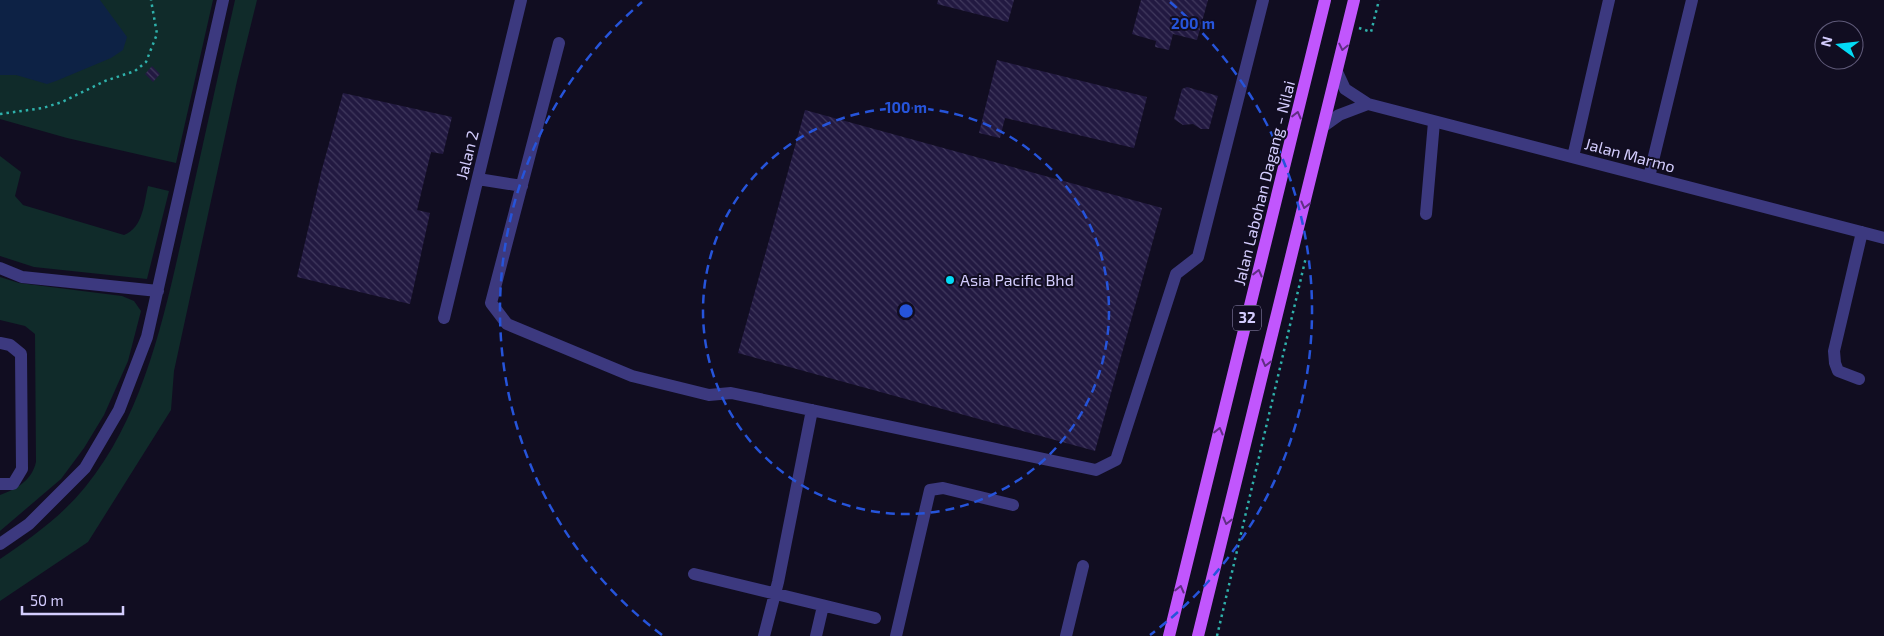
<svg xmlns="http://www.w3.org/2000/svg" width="1884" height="636" viewBox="0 0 1884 636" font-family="'Exo 2',sans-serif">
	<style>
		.grass { fill: #102b2a }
		.water { fill: #0d2245 }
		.building { fill: url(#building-back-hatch) }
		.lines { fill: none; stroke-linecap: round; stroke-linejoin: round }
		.path { stroke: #2fb1ab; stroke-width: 2.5; stroke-dasharray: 2.5 4; stroke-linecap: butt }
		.minor { stroke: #3c397f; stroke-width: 12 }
		.major { stroke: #c156fd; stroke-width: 12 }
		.oneway { stroke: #602e84 }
		.ring { fill: none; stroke: #2654da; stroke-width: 2.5; stroke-dasharray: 9 6 }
		.poi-dot { fill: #03daf5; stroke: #110d21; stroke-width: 2 }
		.labels { text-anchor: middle; stroke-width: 4; stroke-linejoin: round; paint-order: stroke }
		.shield { fill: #110d21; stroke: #9a93bc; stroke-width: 1 }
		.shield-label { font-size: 15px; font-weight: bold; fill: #d4cdfe }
		.street-label { font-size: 16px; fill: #d4cdfe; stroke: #110d21 }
		.poi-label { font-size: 16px; fill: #d4cdfe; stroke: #110d21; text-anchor: start }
		.centre { fill: #2654da; stroke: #110d21; stroke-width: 2.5 }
		.ring-label { font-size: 15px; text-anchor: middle; font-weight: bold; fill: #2654da; stroke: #110d21; stroke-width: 4; stroke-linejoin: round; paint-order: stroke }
	</style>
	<defs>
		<pattern id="building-back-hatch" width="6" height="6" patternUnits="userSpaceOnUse" patternTransform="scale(1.25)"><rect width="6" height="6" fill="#221941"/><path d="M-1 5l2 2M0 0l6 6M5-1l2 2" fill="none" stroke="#41395e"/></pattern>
	</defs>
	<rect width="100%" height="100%" fill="#110d21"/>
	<path class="grass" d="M0 0H213L176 163 67 138 0 119Z
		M235 0H257L237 81 174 371 171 410 88 542 0 601V559C31 538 62 516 86 486 147 411 167 303 188 211 204 141 219 70 235 0Z
		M0 156 21 172 15 196 23 205 124 235C143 228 144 203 148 186L169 191 147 279 34 267 0 256Z
		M0 277 19 283 122 296 134 301 141 311 128 361 104 415 84 448 61 479 0 531V495C17 489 32 480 36 462L35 334 25 326 0 320Z"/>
	<path class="water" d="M0 0H100L127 37 123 50 111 58 56 81 47 84 16 75H0Z"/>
	<path class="building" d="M938 0H1014L1008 22 937 4Z
		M1141 0H1208L1197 40 1173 34 1169 50 1155 47 1156 41 1132 34Z
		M997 60 1147 97 1134 148 1005 118 1000 138 979 133Z
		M152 66 160 74 153 82 145 74Z
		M1187 87 1218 96 1209 129H1201L1193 124 1183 125 1174 119 1182 89Z
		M343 93 452 117 443 154 431 152 417 210 430 213 410 304 297 277 322 169Z
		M805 110 1162 208 1095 451 738 353Z"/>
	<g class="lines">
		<path class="path" d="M1359 28 1371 32 1379 0
			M0 114 43 108 62 102 105 81 135 71 146 62 157 34 151 0
			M1217 636 1306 257"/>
		<path class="minor" d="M559 43 491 303 507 324 632 376 709 395 731 393 1096 470 1116 460 1176 274 1198 257 1263 0
			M1338 74 1345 89 1368 104 1884 238
			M1325 125 1339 115 1368 104
			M1573 157 1609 0
			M1649 177 1692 0
			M478 179 522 186
			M1426 214 1434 122
			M0 268 22 277 158 291
			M444 318 521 0
			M0 343 10 345 21 354 22 469 13 484H0
			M1859 379 1838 371 1835 363 1834 351 1862 232
			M0 544 29 524 85 468 119 410 147 337 223 0
			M694 574 875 618
			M764 636 778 582 812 410
			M816 636 823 606
			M896 636 930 490 943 488 1013 505
			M1066 636 1083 566"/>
		<path class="major" d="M1169 636 1325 0
			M1198 636 1354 0"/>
	</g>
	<defs><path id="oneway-chevron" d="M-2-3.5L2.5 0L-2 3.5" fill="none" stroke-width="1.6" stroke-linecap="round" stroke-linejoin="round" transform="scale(1.25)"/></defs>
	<g class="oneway">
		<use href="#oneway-chevron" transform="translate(1343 47) rotate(102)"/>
		<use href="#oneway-chevron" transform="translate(1297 115) rotate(-76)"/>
		<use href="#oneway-chevron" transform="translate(1305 205) rotate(104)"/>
		<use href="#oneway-chevron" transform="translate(1258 273) rotate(-76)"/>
		<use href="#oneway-chevron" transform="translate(1266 363) rotate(104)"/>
		<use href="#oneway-chevron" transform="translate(1219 431) rotate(-76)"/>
		<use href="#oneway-chevron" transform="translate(1227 521) rotate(104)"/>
		<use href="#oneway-chevron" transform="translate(1180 589) rotate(-76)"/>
	</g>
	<g class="ring">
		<circle cx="906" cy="311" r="203"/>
		<path d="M662 635A406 406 0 0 1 642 2M1170 2A406 406 0 0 1 1150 635"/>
	</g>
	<circle class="poi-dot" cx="950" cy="280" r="5"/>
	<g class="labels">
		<rect class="shield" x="1233" y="305.5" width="28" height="25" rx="4"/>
		<g class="shield-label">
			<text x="1247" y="323">32</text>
		</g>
		<g class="street-label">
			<text transform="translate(467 155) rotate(-76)" y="6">Jalan 2</text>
			<text transform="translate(1630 155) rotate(15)" y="6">Jalan Marmo</text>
			<text transform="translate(1264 183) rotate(-76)" y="6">Jalan Labohan Dagang ‒ Nilai</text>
		</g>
		<g class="poi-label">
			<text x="960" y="286">Asia Pacific Bhd</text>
		</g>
	</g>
	<circle cx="906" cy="311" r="8" class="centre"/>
	<g class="ring-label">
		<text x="1193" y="29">200 m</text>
		<text x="906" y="113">100 m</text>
	</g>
	<g transform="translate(1839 45) rotate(285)"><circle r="24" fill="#110d21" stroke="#5f5a79"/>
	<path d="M0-4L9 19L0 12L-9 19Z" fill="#03daf5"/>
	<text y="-8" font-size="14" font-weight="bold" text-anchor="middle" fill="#d4cdfe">N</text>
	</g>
	<path d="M22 606v8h101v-8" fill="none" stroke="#d4cdfe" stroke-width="2.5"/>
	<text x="30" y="606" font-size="15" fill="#d4cdfe" stroke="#110d21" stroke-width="4" paint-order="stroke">50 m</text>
</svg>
